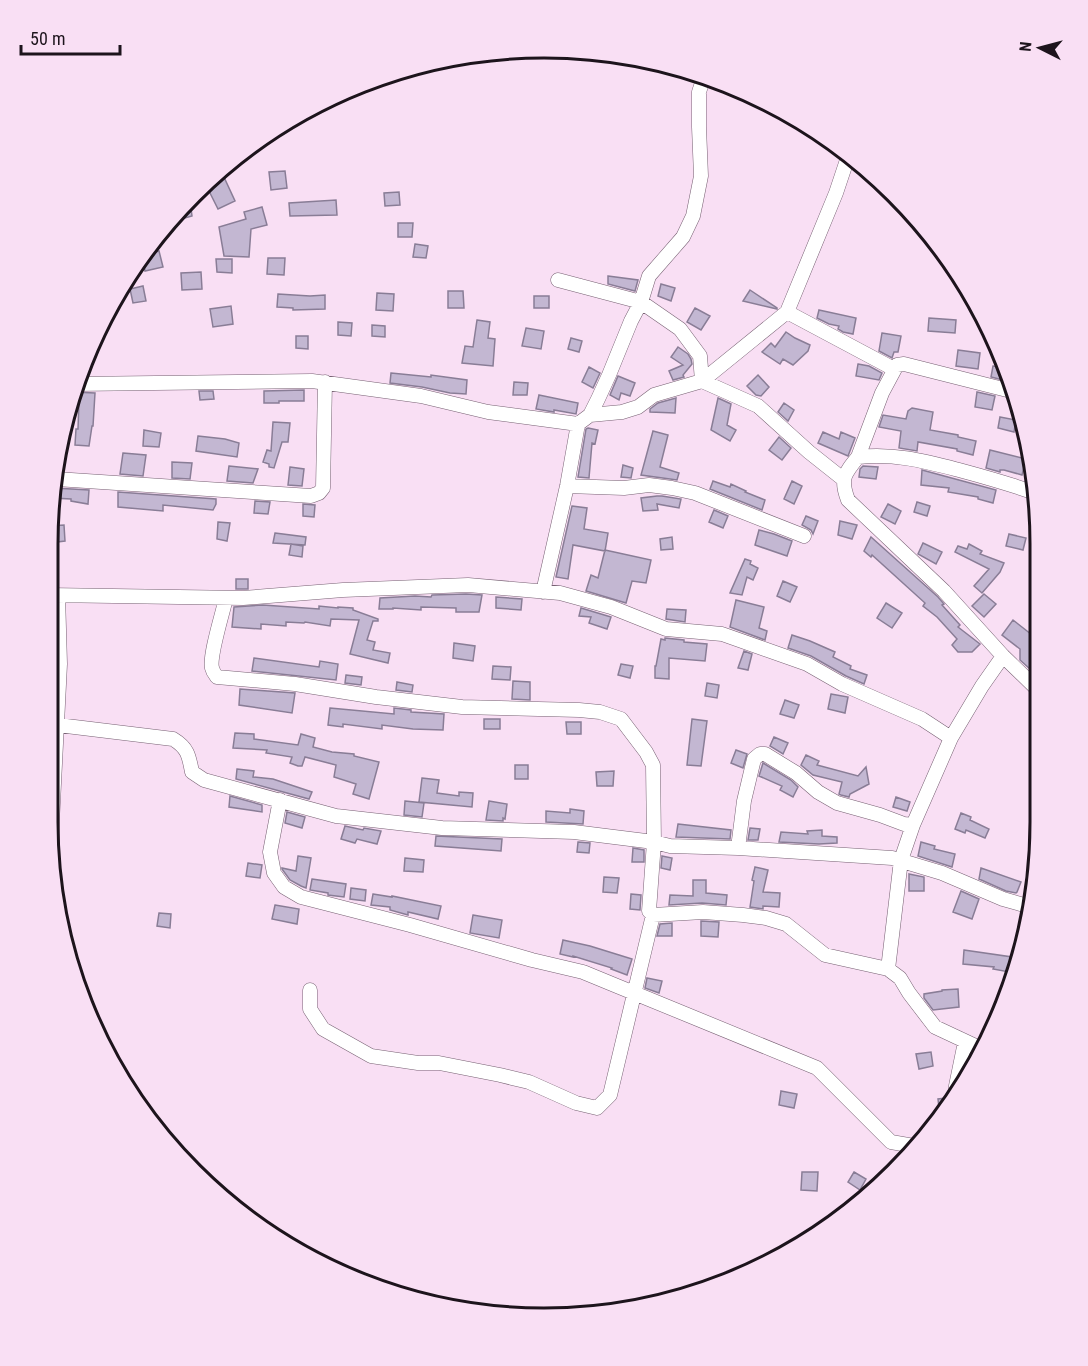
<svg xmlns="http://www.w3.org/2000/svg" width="1088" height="1366" viewBox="0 0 1088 1366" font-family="'Roboto Condensed',sans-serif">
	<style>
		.building { fill: #c3b7d2; stroke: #897d96; stroke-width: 1.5 }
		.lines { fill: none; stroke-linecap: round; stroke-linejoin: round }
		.street-casing { stroke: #776173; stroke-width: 15 }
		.street { stroke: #fff; stroke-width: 14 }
		.rim { fill: none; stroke: #1d141c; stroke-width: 3 }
	</style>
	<rect width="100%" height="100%" fill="#f9dff4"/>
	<path class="building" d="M285 171 287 188 271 190 269 172Z
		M223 175 235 201 218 209 207 187Z
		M399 192 400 205 385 206 384 193Z
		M336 200 337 215 290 216 289 203Z
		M190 201 192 216 167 223 171 217Z
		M262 207 267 225 251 229 249 257 224 256 219 227 246 219 244 212Z
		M398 223H413L412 237H398Z
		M415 244 428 246 426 258 413 257Z
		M159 251 163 267 145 271 142 257 144 255Z
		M268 258H285L284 275 267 274Z
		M216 259H232V273L217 272Z
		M201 272 202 289 182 290 181 273Z
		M608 276 638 280 635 291 608 284Z
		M661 284 675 288 671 301 658 296Z
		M143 286 146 301 133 303 130 289Z
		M750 290 777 308V309L743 301Z
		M448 291H463L464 308H448Z
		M377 293 394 294 393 311 376 310Z
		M278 294 310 296 325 295V309L293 310V308L277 307Z
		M534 296H549V308H534Z
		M231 306 233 324 213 327 210 309Z
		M695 308 710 316 701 330 687 322Z
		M819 310 856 318 853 334 843 332 838 329 839 326 829 324 817 318Z
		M929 318 956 320 955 333 928 331Z
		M477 320 490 322 488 338 495 339 493 366 462 363 465 346 473 347Z
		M338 322 352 323 351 336 338 335Z
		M372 325 385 326V337L372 336Z
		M526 328 544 331 541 349 522 346Z
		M786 332 795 338 810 345 808 351 793 365 783 359 780 364 762 352 771 343 775 347Z
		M882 333 901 336 898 352H894L892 358 879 351Z
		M296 336H308V349L296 348Z
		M571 338 582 341 579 352 568 349Z
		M678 347 688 354 691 359 692 364 683 375 684 377 673 380 669 371 683 365 671 357Z
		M958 350 980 353 978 369 956 366Z
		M858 364 869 366 882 373 879 380 856 376Z
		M993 366 1005 368 1003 380 991 377Z
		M589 367 600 373 593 388 582 382Z
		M391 373 431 377V375L467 380 466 394 450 393 422 387 390 383Z
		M758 375 769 387 761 396 756 395 747 386Z
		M618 376 635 383 630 396 621 393 619 400 610 395Z
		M514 382 528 383 527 395H513Z
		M304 390V401H279V403H264V391Z
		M199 391H213L214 399 200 400Z
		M73 392 95 393 93 426H92L89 446 75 445 76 429H78L79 401H71Z
		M977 392 995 396 992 410 975 407Z
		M539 395 578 403 576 414 554 410V412L536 409Z
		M676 398 675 413 650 412V409L658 403Z
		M718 398 731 404 727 425 736 430 730 441 711 430Z
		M784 403 794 410 788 421 778 412Z
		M912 408 933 412 930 430 958 435V437L976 441 973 455 957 451V449L918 442 917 451 899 448 901 431 879 427 883 415 906 419 908 411Z
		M1000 417 1016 420 1014 432 998 428Z
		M273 422 290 423 288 442H282L274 468 269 467V464L263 462 267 450 271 451Z
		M588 428 598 430 595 444 592 443 589 478 578 477 586 429Z
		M144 430 161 433 159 447 143 446Z
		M653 431 668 435 660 467 679 473 677 480 641 475Z
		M823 432 839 439 841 432 855 438 848 456 818 443Z
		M198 436 225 439 239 443 237 457 196 451Z
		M779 437 791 448 782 460 769 450Z
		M990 450 1026 459 1022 475 1004 470H1000V472L986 468Z
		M123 453 146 455 143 476 120 474Z
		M172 462 192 463 190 479 172 478Z
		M623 465 633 468 631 478 621 477Z
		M229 466 258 469 253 483 227 481Z
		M863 466 878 467 876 479 859 477 860 469Z
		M290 467 304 469 302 486 288 485Z
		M922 470 996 490 993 503 978 499V497L948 492 949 488 921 485Z
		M713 481 730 487 731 484 746 491 745 492 765 500 762 510 710 489Z
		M792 481 802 486 794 504 784 499Z
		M54 488 89 490 88 504 71 501V499L52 498Z
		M118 492 216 499V504L213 510 163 505V511L118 507Z
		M657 496H662L681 499 679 508 657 504 658 510 643 511 641 498Z
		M255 501 270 502 268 514 254 513Z
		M917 502 930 506 927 516 914 512Z
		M303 504 315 505 314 517 303 516Z
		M888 504 901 511 895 524 881 517Z
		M572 506 587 508 584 529 608 533 605 551 573 545 568 579 556 577Z
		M714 510 728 516 723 528 709 522Z
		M806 516 818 521 813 534 811 530 802 525Z
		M840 521 857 525 852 539 838 535Z
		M218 522 230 523 227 541 217 539Z
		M64 525 65 541 49 543V526Z
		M759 530 774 534 792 541 787 556 755 545Z
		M275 533 306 537 305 545 273 543Z
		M1009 534 1026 538 1023 550 1006 546Z
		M672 537 673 549 661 550 660 539Z
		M871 537 938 597 944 604 942 605 960 625 958 627 980 644 972 652H958L952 645 957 639 937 617 923 606 925 603 872 555 871 557 864 551Z
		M923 543 942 552 936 564 918 554Z
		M291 544 303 546 302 557 289 555Z
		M969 544 982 551 980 554 1004 563 1000 572 982 593 974 586 989 569 955 552 958 546 967 549Z
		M605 550 651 560 646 583 632 581 626 603 586 591 591 575 598 578Z
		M745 559 751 561 750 564 758 568 753 580 747 577 742 595 730 593Z
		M236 579H248V589H236Z
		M783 581 797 587 790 602 777 596Z
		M466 594 482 595 479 612H456V608L421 607V610L393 608V609H379L380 598 415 596 431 597 432 595Z
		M984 594 996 604 984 617 972 606Z
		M496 597 522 599 521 610 496 608Z
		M736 600 764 607 759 628 767 631 765 640 730 627Z
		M886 603 902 613 892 628 877 618Z
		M263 605 319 609V606L338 608V607L353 608V610L378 619V621H373L367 640 375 642 373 650 390 653 388 663 350 654 359 620 331 619 330 626 305 622 304 623 286 622V626L261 624V629L232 627 234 607Z
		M581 608 611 617 607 629 589 623 591 617 579 616Z
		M667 609 686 610 685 622 666 619Z
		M1013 620 1036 638V646L1032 653 1036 656V662L1030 669 1020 660V649L1002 635Z
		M792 635 810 641 835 652 833 657 851 666 850 669 867 675 864 684 846 676 811 656 788 648Z
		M665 638 684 640V642L707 644 705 661 669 658V679L655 678V666H656L661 639 665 640Z
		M454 643 475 646 473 661 453 658Z
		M744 651 752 654 748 670 738 668Z
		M254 658 319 667 320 661 338 664 336 680 252 671Z
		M621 664 633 666 630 678 618 675Z
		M493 666 511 667 510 680 492 679Z
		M346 675 362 677 361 685 345 683Z
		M513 681 530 682V700L512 699Z
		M397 682 413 685 412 692 396 690Z
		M707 683 719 685 717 698 705 696Z
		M240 689 295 693 292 713 239 705Z
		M831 694 848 697 845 713 828 709Z
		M785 700 799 705 794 718 780 714Z
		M330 708 394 714V708L411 710V712L444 714 443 730 413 729 382 725V729L343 724V727L328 725Z
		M484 719H500V729H484Z
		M692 719 707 721 701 766 687 765Z
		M566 722H581V734H567Z
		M235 733 254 734V739L298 745 301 734 315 738 313 747 332 752 354 754V756L379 762 369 799 353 794 356 784 334 777 336 765 305 757 302 766H298L290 763 292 757 266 753 267 750 233 748Z
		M774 737 788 743 783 754 770 746Z
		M736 750 747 754 743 768 731 763Z
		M806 755 819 761 817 765 858 776 866 767 869 784 850 794 849 797 841 795 839 794 842 782 813 775 801 765Z
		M763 763 791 780 798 787 793 797 780 790 782 786 759 776Z
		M515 765H528V779H515Z
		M237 769 254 771 253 777 273 779 312 792 309 799 236 779Z
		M614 771 613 786H597L596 772Z
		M422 778 439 780 437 793 459 796V792L473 793 472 807 419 802Z
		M230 796 262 805V812L229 807Z
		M896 797 910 802 907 811 893 807Z
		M405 801 424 803 422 817 404 815Z
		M489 801 507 804 505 819 503 818V821L486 820Z
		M570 809 584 811 583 824 546 822V811L570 813Z
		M287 812 305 817 302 828 285 823Z
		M961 813 971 817 970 820 989 829 985 838 966 830 965 833 955 829Z
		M678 824 731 830 730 839 676 837Z
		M345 826 363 830 364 828 381 831 377 844 357 839 355 843 341 839Z
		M750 828 760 829 758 840H748Z
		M822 830V836L837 837V843L819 844 779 842 781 832 808 834 807 831Z
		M436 836 502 839 501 851 435 846Z
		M578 842 590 843 589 853 577 852Z
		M921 842 935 846 934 849 955 854 952 867 918 856Z
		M633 848 644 850V862H632Z
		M298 856 311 858 306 888 301 886 290 880 282 869V868L296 871Z
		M662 856 672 858 670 870 661 868Z
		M405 858 424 860 423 872 404 871Z
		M248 863 262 865 260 878 246 876Z
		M755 867 768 870 763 892 780 893 779 907 763 906V909L750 907 754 881 752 880Z
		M981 868 1021 882 1017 892 1016 893 1006 891 979 879Z
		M909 874 924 877V891H909Z
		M604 877 619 878 617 893 603 892Z
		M312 879 346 884 344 897 328 895V893L310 890Z
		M693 880H706V893L727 895 726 905 702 903 669 905 670 895 693 896Z
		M351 888 366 890 365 901 350 899Z
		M961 891 979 899 972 919 953 912Z
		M373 894 392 897V896L441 906 438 919 408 912V915L390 910V907L371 905Z
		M631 894 641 895 640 910 630 909Z
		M275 905 299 909 297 924 272 919Z
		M159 913 171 914 170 928 157 926Z
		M473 915 502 920 499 938 470 933Z
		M701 921 719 922 718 937 701 936Z
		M672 923V936H657L660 924Z
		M563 940 590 946 632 959 627 975 611 969 612 968 573 956V957L560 954Z
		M964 950 1012 957 1009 972 993 969 994 967 963 964Z
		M647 978 662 981 659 993 645 988Z
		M958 989 959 1007 933 1010 924 998V994L942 991V990Z
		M931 1052 933 1066 919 1069 916 1054Z
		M781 1091 797 1094 794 1108 779 1105Z
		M946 1098 947 1103 949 1106 940 1117 938 1099Z
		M802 1172H818L817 1191 801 1190Z
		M854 1172 866 1179 860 1190 848 1182Z"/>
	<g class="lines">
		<g class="street-casing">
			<path id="street" d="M558 280 641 302 680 329 700 356 702 381 758 406 809 452 843 479
				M787 312 894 369
				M75 384 312 381 421 396 488 412 578 424 590 415 598 399 609 375 631 321 641 302 649 276 683 237 693 216 701 176 699 127V92L704 77
				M590 415 622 412 638 407 654 395 702 381 787 312 836 193 849 154
				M858 457 882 393 897 365 904 364 1015 392
				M56 479 311 496 319 493 323 488 325 382
				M567 486 624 488 649 485 672 488 695 493 804 536
				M1035 493C1010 484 985 477 959 470 924 461 894 453 858 457 844 474 840 479 848 500L944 591 1003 656 1035 687
				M543 592 567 486 578 424
				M49 595 243 598 343 590 468 585 560 593 611 607 666 629 722 634 807 664 842 684 922 719 951 738 982 686 1003 656
				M226 598C223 612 209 656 212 668 213 672 214 673 217 677L295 684 376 697 462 707 579 710 600 712 621 719 646 752 653 765 654 842 649 911 653 915 703 912 743 915 766 918 786 924 825 955 888 969 900 978 909 993 935 1027 982 1049
				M58 725 173 739C188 748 189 756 192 772L204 780 336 816 442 828 574 832 654 842 670 846 738 848 892 858 942 873 1003 899 1031 907
				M280 800 270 852 274 873 284 887 301 897 410 925 532 960 583 972 617 986 817 1068 891 1142 914 1146
				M913 825 951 738
				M51 843 60 664 58 595
				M738 848 744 801 754 759 760 754H765L796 773 818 792 837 803 880 815 904 824 913 825 901 860 888 969
				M310 990V1009L323 1029 371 1056 418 1063H439L500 1075 529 1082 576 1103 597 1108 610 1095 653 915
				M955 1100 956 1086 965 1042"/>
		</g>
		<use href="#street" class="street"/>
	</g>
	<path d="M0 0H1088V1366H0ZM544 58H544A486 486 0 0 1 1030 544V822A486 486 0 0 1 544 1308H544A486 486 0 0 1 58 822V544A486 486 0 0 1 544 58Z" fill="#f9dff4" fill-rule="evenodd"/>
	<path class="rim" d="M544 58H544A486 486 0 0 1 1030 544V822A486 486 0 0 1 544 1308H544A486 486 0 0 1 58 822V544A486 486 0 0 1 544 58Z"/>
	<g transform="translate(1040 48) rotate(276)" stroke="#f9dff4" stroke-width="4.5" paint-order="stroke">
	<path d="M0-4.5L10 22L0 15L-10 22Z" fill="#1d141c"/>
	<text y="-9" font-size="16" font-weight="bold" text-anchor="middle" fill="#1d141c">N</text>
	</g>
	<path d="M21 45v9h99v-9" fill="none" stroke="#1d141c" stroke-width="3"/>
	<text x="30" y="45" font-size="18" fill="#1d141c" stroke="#f9dff4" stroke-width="4.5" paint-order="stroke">50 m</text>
</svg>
